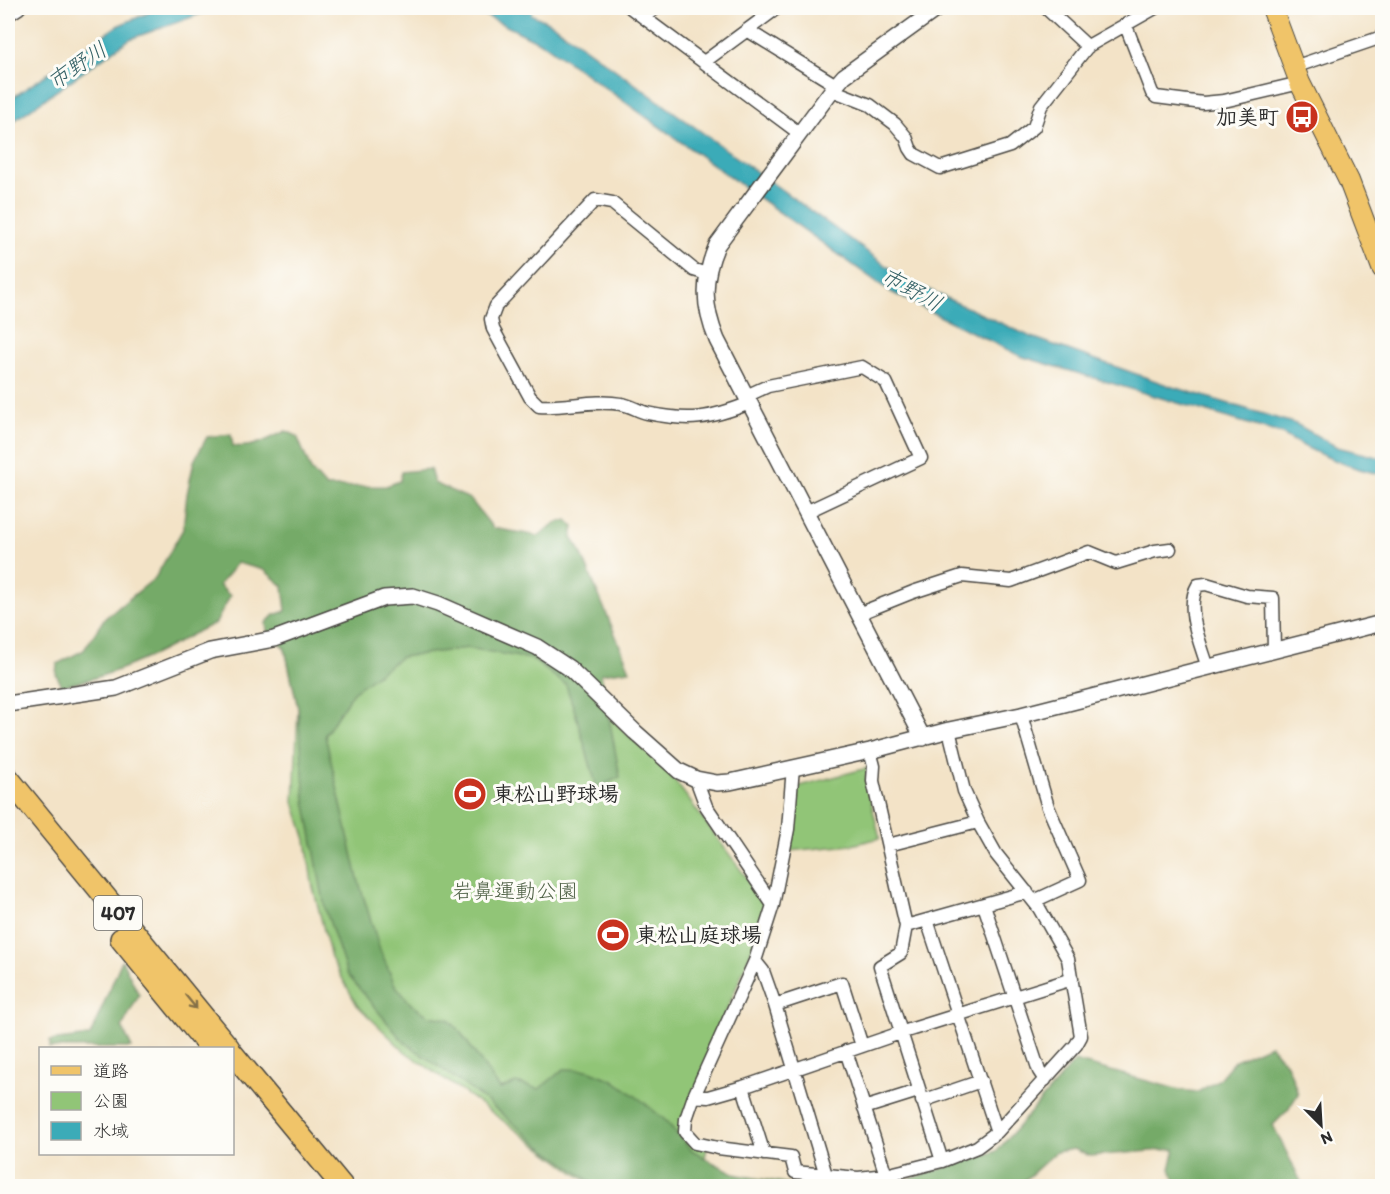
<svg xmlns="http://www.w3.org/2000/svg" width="1390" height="1194" viewBox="0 0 1390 1194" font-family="Itim,'Klee One',sans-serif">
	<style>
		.green { fill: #91c577; stroke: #5e7851; stroke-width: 1.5 }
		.forest { fill: #74aa68; stroke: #506a4a; stroke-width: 1.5 }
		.water { fill: #3babb8; stroke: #336b72; stroke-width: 1.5 }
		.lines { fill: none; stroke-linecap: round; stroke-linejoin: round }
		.stream { stroke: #3babb8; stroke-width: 4 }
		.minor-casing { stroke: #494742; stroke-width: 15 }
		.tertiary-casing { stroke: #494742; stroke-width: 18 }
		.primary-casing { stroke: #494742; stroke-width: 22 }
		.trunk-casing { stroke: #494742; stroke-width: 24 }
		.minor { stroke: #fff; stroke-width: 12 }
		.tertiary { stroke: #fff; stroke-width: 15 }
		.primary { stroke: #f0c469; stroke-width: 20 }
		.trunk { stroke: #f0c469; stroke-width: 21 }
		.oneway { stroke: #847047 }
		.labels { text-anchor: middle; stroke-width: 6; stroke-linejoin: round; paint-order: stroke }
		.shield { fill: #fdfcf7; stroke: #6a6a68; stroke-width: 1.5 }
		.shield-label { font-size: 20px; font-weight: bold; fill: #2b2b2b }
		.poi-label { font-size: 21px; font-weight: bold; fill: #2b2b2b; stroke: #fdfcf7; text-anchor: start }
		.park-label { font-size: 21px; fill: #4f6146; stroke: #fdfcf7 }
		.water-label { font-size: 22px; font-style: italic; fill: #315e63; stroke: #fdfcf7 }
	</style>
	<rect width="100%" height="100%" fill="#fdfcf7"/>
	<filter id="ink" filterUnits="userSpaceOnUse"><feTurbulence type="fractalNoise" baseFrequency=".0167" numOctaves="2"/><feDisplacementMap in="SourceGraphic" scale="12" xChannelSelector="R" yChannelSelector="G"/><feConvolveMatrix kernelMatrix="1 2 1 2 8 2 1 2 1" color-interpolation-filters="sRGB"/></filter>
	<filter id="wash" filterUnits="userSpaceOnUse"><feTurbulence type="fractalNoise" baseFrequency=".008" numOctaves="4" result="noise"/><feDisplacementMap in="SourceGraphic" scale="24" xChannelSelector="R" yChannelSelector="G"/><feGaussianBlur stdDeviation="1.35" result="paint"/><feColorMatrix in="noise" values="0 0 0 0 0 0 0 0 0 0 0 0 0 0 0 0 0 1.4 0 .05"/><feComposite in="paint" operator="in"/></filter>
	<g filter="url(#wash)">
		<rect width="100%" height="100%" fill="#f3e3c7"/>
		<path class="green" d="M390 608 538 656 580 689 670 774 769 908 720 1027 680 1131 707 1148 699 1186H593L476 1101 404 1051 357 1005 331 958 312 883 306 840 294 802 298 708 285 649Z
			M867 768 866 782 880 838 852 845 790 851 796 787Z"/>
		<path class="forest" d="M286 431 297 436 311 470 326 487 386 486 400 481 401 472 430 469 434 483 470 499 493 528 539 536 555 523 567 520 574 527 572 538 579 548 630 670 601 674 620 777 597 788 576 715 566 685 531 659 468 648 401 657 353 692 325 735 358 879 380 950 395 985 411 1004 429 1016 448 1019 458 1029 500 1089 516 1083 539 1089 564 1069 588 1070 613 1080 641 1100 666 1121 690 1149 712 1162 738 1175 797 1185 897 1183 997 1151 1075 1061 1180 1090 1198 1092 1218 1080 1235 1060 1270 1045 1288 1066 1298 1094 1288 1110 1273 1125 1303 1186H1178L1170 1169 1175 1149 1090 1156 1074 1149 1056 1152 1024 1181 1023 1186H597L541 1146 485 1100 402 1040 347 974 325 908 305 800 298 708 285 649 267 631 266 623 274 615 286 611 283 586 264 570 237 563 219 585 230 596 216 623C201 629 189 636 175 644 140 663 102 678 62 686L56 674 57 664 84 650 104 619 155 578 183 529 187 494 194 461 207 437 231 434 233 446C253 449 267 439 286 431Z
			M122 960 139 995 122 1027 132 1048H50V1041L90 1036Z"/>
		<path class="water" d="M160 8H217L130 39 8 125V101L117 26Z
			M470 8H518L552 24 905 279 1029 336 1170 386 1296 424 1337 447 1382 458V474C1352 470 1308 450 1282 434L1020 356 891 292 545 45Z"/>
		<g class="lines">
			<path class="stream" d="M529 13 532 8"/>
		</g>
	</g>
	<g filter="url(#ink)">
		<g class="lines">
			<g class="minor-casing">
				<path id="minor" d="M631 8 799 133
					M1046 8 1088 47
					M8 15 19 8
					M643 17 656 8
					M1126 26 1152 93 1156 97 1203 103 1224 101 1300 83
					M747 30 836 85
					M704 62 777 8
					M1294 67 1382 37
					M832 90 870 105 895 124 906 137 910 148 914 154 940 168 1010 146 1034 127 1041 106 1088 46 1155 8
					M707 274 694 270 612 203 595 200 496 306 491 319 493 329 530 397 539 406C566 408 594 399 621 404 630 405 638 411 647 413 690 422 709 419 750 403
					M746 396 768 386 862 367 886 382 921 458 806 512
					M858 614 913 592 962 576 1011 581 1089 552 1116 563 1155 551 1170 549
					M1208 668C1201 644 1184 608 1198 585L1206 584 1247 596 1273 598 1274 651
					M1021 715 1048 807 1080 880 1034 901
					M870 751 874 766 873 781 906 926
					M696 779 706 806 773 905 755 961 694 1096 686 1119 685 1132 695 1143 718 1148 791 1157 795 1172 858 1178 886 1175 942 1161 977 1147 997 1132 1076 1045 1081 1036 1068 959 1039 908 996 854 978 822 964 791 949 730
					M888 845 978 822
					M773 905 788 829 793 767
					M984 905 1039 1071 1045 1080
					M927 920 997 1132
					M755 961 763 971 775 1005 826 1175
					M775 1005 842 983 862 1046
					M846 1051 886 1175
					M743 1087 764 1154
					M694 1096 708 1097 743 1087 903 1032 1072 979
					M922 1101 981 1081
					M864 1108 918 1091
					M942 1161 880 966 901 953 906 926 1027 892"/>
			</g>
			<g class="tertiary-casing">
				<path id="tertiary" d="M8 704 116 688 210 651 274 639 384 598 413 596 438 604 537 647 569 668 635 732 679 771 696 779 717 783 730 782 870 751 949 730 1021 715 1382 623
					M923 738 717 340C703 306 702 280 717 245L832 90 844 76 938 8"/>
			</g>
			<g class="primary-casing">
				<path id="primary" d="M1272 8 1300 83 1349 181 1382 268"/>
			</g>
			<g class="trunk-casing">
				<path id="trunk" d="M8 778 229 1048
					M121 939 210 1048
					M232 1053 342 1186"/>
			</g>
			<use href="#minor" class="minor"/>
			<use href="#tertiary" class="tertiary"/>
			<use href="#primary" class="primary"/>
			<use href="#trunk" class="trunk"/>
		</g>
		<defs><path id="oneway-shaft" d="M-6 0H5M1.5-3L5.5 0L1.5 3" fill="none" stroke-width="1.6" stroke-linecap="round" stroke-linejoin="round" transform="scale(1.5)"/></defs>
		<use class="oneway" href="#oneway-shaft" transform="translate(191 1002) rotate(51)"/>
	</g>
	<defs>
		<g id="bus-disc" transform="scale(1.725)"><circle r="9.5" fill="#c8321e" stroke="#fdfcf7"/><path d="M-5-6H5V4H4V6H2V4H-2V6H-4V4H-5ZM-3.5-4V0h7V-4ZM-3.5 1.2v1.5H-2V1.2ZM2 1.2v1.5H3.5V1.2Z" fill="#fff"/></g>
		<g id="stadium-disc" transform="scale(1.725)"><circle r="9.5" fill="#c8321e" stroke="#fdfcf7"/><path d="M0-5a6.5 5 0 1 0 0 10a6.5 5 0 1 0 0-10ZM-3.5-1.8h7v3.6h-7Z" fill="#fff"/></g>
	</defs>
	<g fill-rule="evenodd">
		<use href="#bus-disc" x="1302" y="117"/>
		<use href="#stadium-disc" x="470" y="794"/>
		<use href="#stadium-disc" x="613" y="935"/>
	</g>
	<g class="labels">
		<rect class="shield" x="94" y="896" width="48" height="34" rx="4.5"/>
		<g class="shield-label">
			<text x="118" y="920">407</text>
		</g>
		<g class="poi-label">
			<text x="1279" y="124" text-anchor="end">加美町</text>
			<text x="493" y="801">東松山野球場</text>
			<text x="636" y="942">東松山庭球場</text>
		</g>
		<g class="park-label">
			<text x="515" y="898">岩鼻運動公園</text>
		</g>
		<g class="water-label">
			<text transform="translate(77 65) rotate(-34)" y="8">市野川</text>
			<text transform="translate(912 289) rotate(29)" y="8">市野川</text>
		</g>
	</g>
	<rect width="1390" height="1194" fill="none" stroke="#fdfcf7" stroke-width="30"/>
	<rect x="39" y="1047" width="195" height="108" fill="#fdfcf7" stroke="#a9a8a5" stroke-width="1.5"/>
	<rect x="51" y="1066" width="30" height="9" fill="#f0c469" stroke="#a9a8a5" stroke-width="1.5"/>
	<text x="93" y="1077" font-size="18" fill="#2b2b2b">道路</text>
	<rect x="51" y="1092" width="30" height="18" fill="#91c577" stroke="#a9a8a5" stroke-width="1.5"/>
	<text x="93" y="1107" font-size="18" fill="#2b2b2b">公園</text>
	<rect x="51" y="1122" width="30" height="18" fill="#3babb8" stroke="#a9a8a5" stroke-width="1.5"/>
	<text x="93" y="1137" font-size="18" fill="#2b2b2b">水域</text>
	<g transform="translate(1321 1125) rotate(156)" stroke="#fdfcf7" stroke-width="4.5" paint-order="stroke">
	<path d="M0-4.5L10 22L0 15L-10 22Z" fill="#2b2b2b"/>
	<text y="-9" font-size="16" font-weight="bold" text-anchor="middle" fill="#2b2b2b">N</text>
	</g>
</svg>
